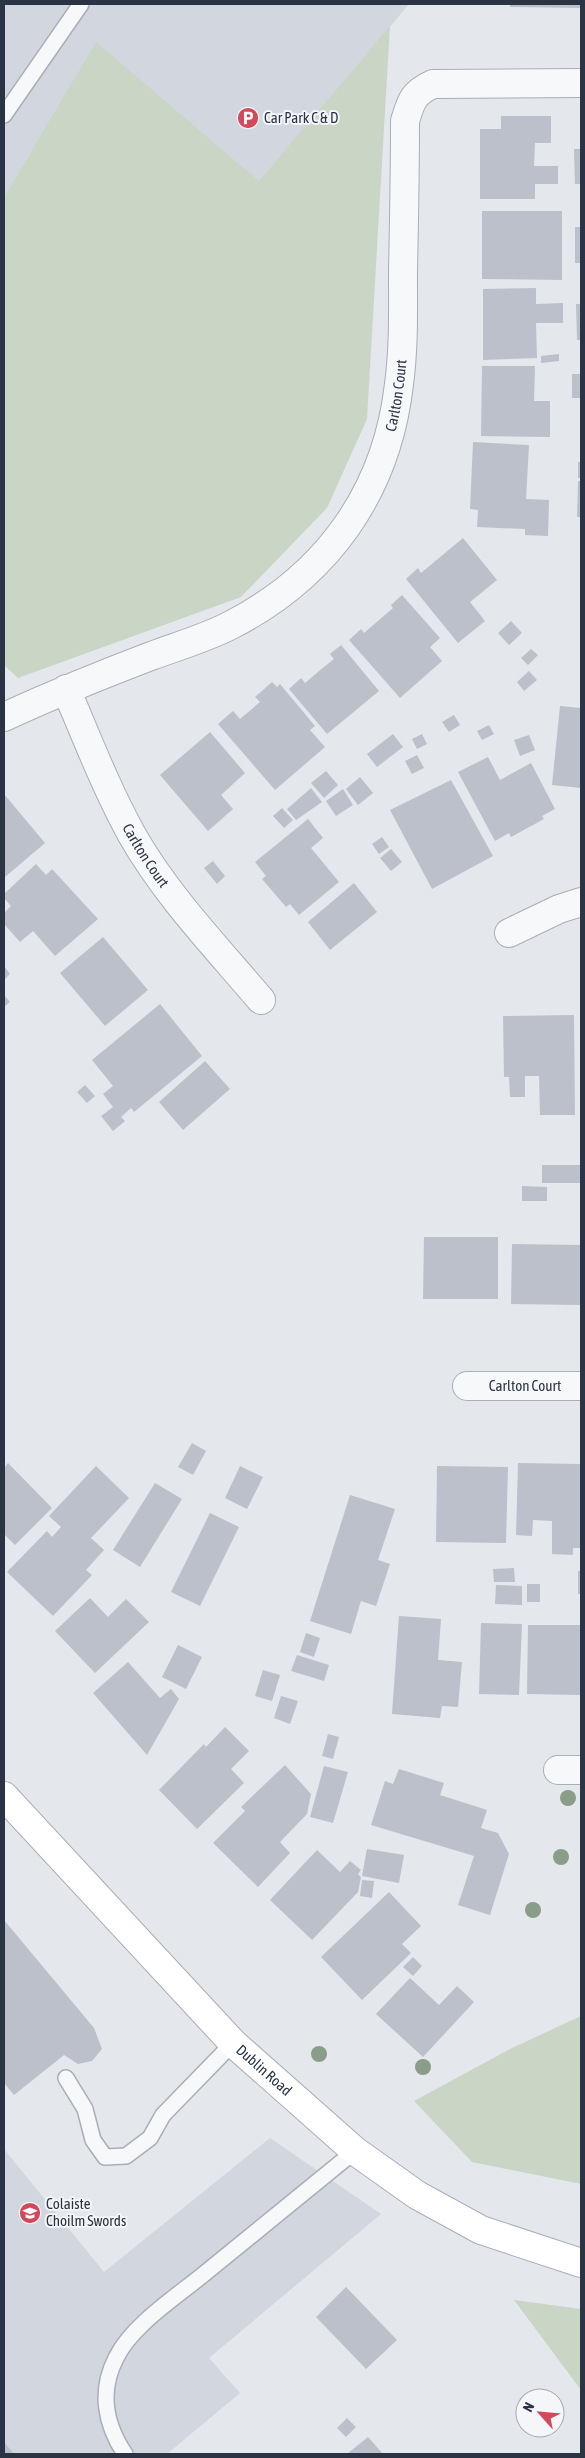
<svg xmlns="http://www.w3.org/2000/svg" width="585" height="2458" viewBox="0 0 585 2458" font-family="'Asap Condensed',sans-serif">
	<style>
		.built { fill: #d2d6de }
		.green { fill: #c9d6c5 }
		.building { fill: #bbc0ca }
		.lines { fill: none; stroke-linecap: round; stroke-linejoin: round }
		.service-casing { stroke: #a9aeb7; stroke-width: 18 }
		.minor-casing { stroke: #a9aeb7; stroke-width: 30 }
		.secondary-casing { stroke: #a9aeb7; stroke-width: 30 }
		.service { stroke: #f7f8fa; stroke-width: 15 }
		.minor { stroke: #f7f8fa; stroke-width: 28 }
		.secondary { stroke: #fff; stroke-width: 28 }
		.tree { fill: #899d89 }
		.labels { text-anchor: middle; stroke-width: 4; stroke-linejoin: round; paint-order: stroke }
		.poi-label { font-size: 15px; fill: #2b3445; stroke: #f4f6f9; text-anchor: start }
		.street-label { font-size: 15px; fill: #2b3445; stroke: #f4f6f9 }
	</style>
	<rect width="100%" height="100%" fill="#e4e7ec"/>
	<path class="built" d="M4 4H409L259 182 109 55 30 153 4 197Z
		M270 2138 381 2214 209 2358 240 2393 167 2454H4V2149L104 2272Z"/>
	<path class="green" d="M390 26 367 419 327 508 241 597 18 678 4 665V197L96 42 259 181Z
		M581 2016V2184L472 2162 414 2101 512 2048Z
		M514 2300 581 2309V2390Z"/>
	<path class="building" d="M510 4H581V8L510 7Z
		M501 116H551V143H535L534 166H558V184H535V199H480V129H501Z
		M574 149H581V184H575Z
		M482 211H562V280L482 279Z
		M575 227H581V263H575Z
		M536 288V304L563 303V323H536L537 358 483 360V289Z
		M576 304H581V340H577Z
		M559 354V361L541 363V356Z
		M482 366H535L534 401H550V437L481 436Z
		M572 374H581V398H572Z
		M473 442 529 445 526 499 549 500 548 536 525 535V529L477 527 478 510 470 509Z
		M578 462H581V478H578Z
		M578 481H581V517H577Z
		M463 538 497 580 470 602 485 621 458 643 406 579 418 568 421 573Z
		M402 595 440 638 430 647 442 661 400 698 349 640 361 629 364 633 393 608 391 605Z
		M511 621 522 633 509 645 498 633Z
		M341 645 379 691 327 734 289 689 301 678 305 683 319 671 334 659 330 654Z
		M531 649 538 655 528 665 521 658Z
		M529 671 537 680 524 691 517 682Z
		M272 682 277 687 280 684 315 726 310 730 325 747 275 790 218 724 233 711 240 719 260 702 255 697Z
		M560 706 581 708V788L552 785Z
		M454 715 460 725 449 732 442 722Z
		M489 725 494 734 482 740 477 731Z
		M210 732 245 773 221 795 233 809 208 831 160 775Z
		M393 734 403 747 377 767 367 754Z
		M422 734 427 744 417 749 412 739Z
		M529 735 535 750 520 756 514 740Z
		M417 755 424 768 412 774 405 761Z
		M488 757 500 780 531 763 555 809 542 816 544 819 511 837 509 833 495 841 458 772Z
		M326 771 338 785 324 798 311 783Z
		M360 777 373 793 358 805 346 789Z
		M451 780 493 856 432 889 390 810Z
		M311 788 322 802 296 820 287 809Z
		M343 789 353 805 336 816 326 801Z
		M4 794 45 843 5 877 4 876Z
		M282 808 293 820 284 828 273 816Z
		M308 819 323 838 311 848 339 882 299 915 290 904 286 907 262 879 266 876 255 862Z
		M382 837 389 847 379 854 372 844Z
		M391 849 402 862 391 871 380 858Z
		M213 861 225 876 217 884 204 868Z
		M36 864 46 875 52 869 98 919 55 956 33 931 20 942 4 924V913L11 906 4 898V894Z
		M354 883 377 912 330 950 308 922Z
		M103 937 148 990 105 1026 60 973Z
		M4 966 10 974 4 980Z
		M4 995 10 1002 4 1007Z
		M160 1004 202 1056 134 1112 131 1108 121 1117 125 1121 113 1131 101 1116 113 1107 103 1094 113 1086 92 1060Z
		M574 1015 575 1115H540L539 1076H525V1097H510L509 1077H504L503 1016Z
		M205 1061 230 1089 183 1130 159 1102Z
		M85 1085 95 1096 87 1103 77 1092Z
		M542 1165H581V1183H542Z
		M522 1186 547 1187V1201H522Z
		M424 1237H498V1299H423Z
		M512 1244 581 1245V1305L511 1304Z
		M192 1443 206 1451 193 1475 178 1467Z
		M8 1463 52 1508 15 1545 4 1534V1468Z
		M518 1463 581 1464V1548H573V1555L552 1554V1521L533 1520 532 1536 516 1535Z
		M96 1466 129 1498 91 1538 104 1550 86 1570 92 1575 53 1616 7 1572 47 1531 52 1537 61 1527 49 1516Z
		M240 1466 263 1477 247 1509 225 1498Z
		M437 1466 508 1467 506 1543 436 1542Z
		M155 1483 182 1499 140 1567 113 1550Z
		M350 1495 395 1509 378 1560 390 1564 376 1606 361 1601 351 1634 310 1621Z
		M210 1513 239 1527 200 1606 171 1592Z
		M514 1568 515 1582H494L493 1569Z
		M578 1571H581V1594H578Z
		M527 1584H540V1602H527Z
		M496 1585 522 1586V1605L495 1604Z
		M90 1598 108 1617 126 1599 149 1622 95 1673 55 1631Z
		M399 1616 441 1619 438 1660 462 1662 458 1707 442 1706 440 1718 392 1714Z
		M481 1623 522 1624 519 1695 479 1694Z
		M528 1625H581V1695L527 1694Z
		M306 1633 320 1638 314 1657 300 1652Z
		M178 1645 202 1657 186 1689 162 1677Z
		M297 1655 329 1665 324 1681 291 1671Z
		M128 1662 160 1698 171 1689 179 1699 147 1755 93 1693Z
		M263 1670 280 1675 272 1701 255 1696Z
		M281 1696 298 1701 290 1724 274 1718Z
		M225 1727 249 1751 231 1769 244 1783 197 1829 159 1790 204 1744 206 1747Z
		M328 1734 339 1737 333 1759 322 1756Z
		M285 1765 311 1794 307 1814 280 1842 290 1853 258 1887 213 1843 245 1811 241 1807Z
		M324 1766 348 1772 333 1823 310 1817Z
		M399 1769 444 1783 440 1795 487 1810 481 1828 498 1833 509 1854 490 1915 458 1905 474 1856 371 1825 385 1781 393 1784Z
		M367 1849 404 1855 399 1883 362 1876Z
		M317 1850 340 1872 350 1861 361 1870 358 1874 361 1877 358 1892 312 1940 270 1900Z
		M362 1880 374 1881 372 1898 360 1896Z
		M389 1892 421 1926 402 1944 411 1953 362 2000 321 1957Z
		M4 1920 94 2028 102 2049 92 2061 78 2064 64 2055 14 2095 4 2083Z
		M413 1957 422 1966 413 1976 403 1967Z
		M410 1978 439 2005 457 1986 474 2002 423 2057 376 2014Z
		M346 2287 397 2340 366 2369 316 2317Z
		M347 2418 356 2427 346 2437 337 2428Z
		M368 2437 383 2454H347Z
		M4 2442 14 2454H4Z"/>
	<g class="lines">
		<g class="service-casing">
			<path id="service" d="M4 115 81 4
				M66 2078 85 2109 93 2140 105 2157 126 2156 150 2138 163 2115 233 2043
				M125 2454C105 2424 99 2391 116 2358 132 2325 176 2297 204 2274 254 2233 305 2192 355 2151"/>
		</g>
		<g class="minor-casing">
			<g id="minor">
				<path id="s1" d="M66 689C87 738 106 788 132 835 166 895 216 947 261 1000"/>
				<path id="s2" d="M4 717C52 695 101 675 151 656 178 646 206 638 231 625 328 575 387 491 399 384 404 347 403 310 403 273 404 223 405 172 405 121 411 101 413 93 433 84L581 83"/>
				<path d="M509 933 559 909 581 902"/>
				<path id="s3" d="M467 1386H581"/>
				<path d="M558 1770H581"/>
			</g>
		</g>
		<g class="secondary-casing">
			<g id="secondary">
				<path id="s4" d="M4 1796 233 2043 355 2151 417 2195 481 2230 581 2263"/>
			</g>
		</g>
		<use href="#service" class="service"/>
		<use href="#minor" class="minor"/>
		<use href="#secondary" class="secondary"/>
	</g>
	<g class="tree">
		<circle cx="568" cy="1798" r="8"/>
		<circle cx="561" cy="1857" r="8"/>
		<circle cx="533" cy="1910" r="8"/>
		<circle cx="319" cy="2054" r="8"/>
		<circle cx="423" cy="2067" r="8"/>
	</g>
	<defs>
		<g id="parking-disc" transform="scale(1.125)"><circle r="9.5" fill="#d1495b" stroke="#f4f6f9"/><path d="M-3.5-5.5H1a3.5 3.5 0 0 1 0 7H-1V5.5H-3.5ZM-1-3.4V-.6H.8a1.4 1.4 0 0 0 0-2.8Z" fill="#fff"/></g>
		<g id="school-disc" transform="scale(1.125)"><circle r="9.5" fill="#d1495b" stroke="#f4f6f9"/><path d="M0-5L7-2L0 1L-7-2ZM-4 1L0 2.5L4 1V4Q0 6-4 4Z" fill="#fff"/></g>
	</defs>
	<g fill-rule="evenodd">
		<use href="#parking-disc" x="248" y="118"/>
		<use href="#school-disc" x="30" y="2213"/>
	</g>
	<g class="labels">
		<g class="poi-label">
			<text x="264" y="123">Car Park C &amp; D</text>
			<text x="46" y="2209">Colaiste<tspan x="46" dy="17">Choilm Swords</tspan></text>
		</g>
		<g class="street-label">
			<text dy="5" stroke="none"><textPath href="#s2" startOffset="540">Carlton Court</textPath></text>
			<text dy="5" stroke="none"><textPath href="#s1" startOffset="185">Carlton Court</textPath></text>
			<text dy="5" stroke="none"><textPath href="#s3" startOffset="58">Carlton Court</textPath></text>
			<text dy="5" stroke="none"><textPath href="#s4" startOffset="378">Dublin Road</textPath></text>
		</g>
	</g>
	<rect width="585" height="2458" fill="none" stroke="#2b3445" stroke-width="10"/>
	<g transform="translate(540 2413) rotate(297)"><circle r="24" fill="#f4f6f9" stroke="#a4a8b1"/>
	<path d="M0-4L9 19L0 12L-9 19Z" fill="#d1495b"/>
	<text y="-8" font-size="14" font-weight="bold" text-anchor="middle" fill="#2b3445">N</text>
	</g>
</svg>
